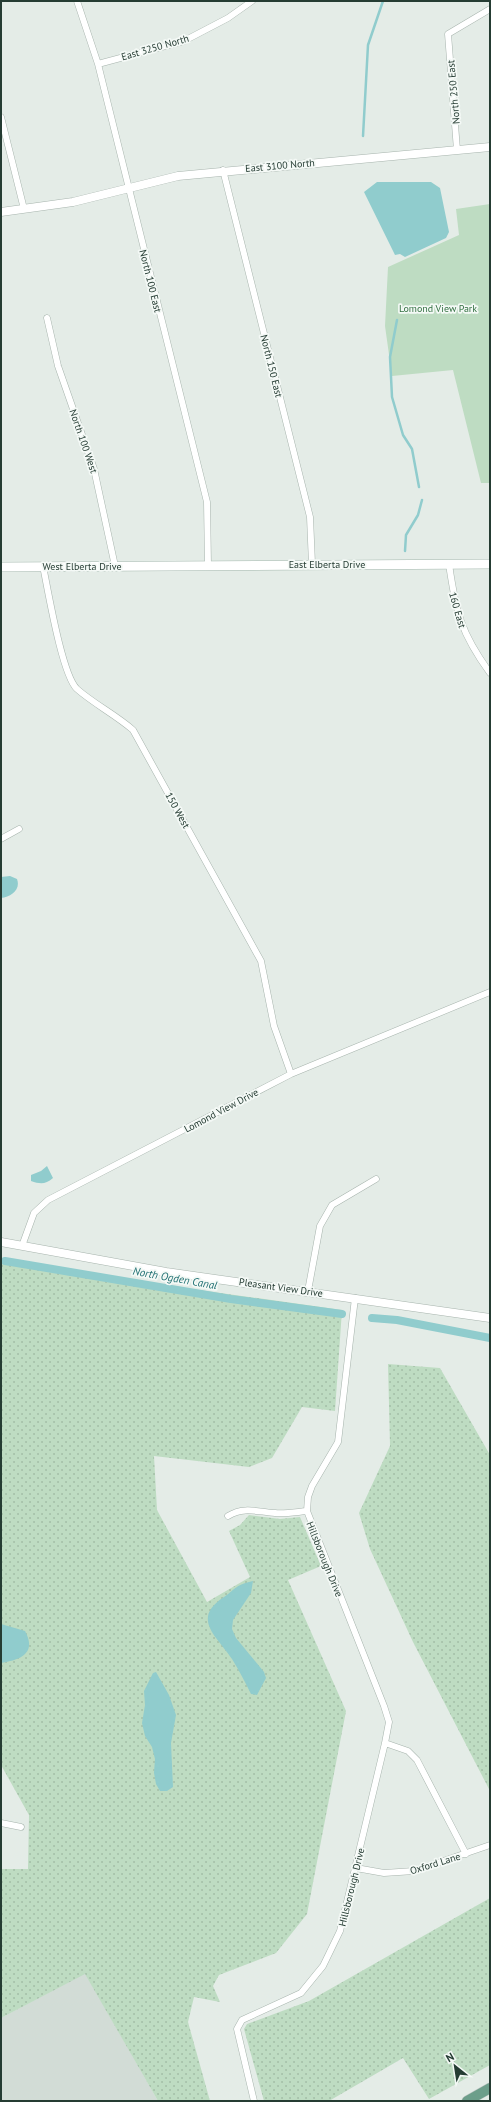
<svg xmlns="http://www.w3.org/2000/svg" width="491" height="2102" viewBox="0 0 491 2102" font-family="'PT Sans',sans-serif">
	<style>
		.built { fill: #d2dcd6 }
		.grass { fill: url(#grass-dots) }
		.park { fill: #bedcc2 }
		.water { fill: #90cccd }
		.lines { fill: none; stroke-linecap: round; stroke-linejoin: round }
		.stream { stroke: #90cccd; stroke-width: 2.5 }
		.canal { stroke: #90cccd; stroke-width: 8 }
		.minor-casing { stroke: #a7b4ad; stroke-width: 7 }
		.tertiary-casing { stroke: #a7b4ad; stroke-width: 9 }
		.secondary-casing { stroke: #a3b7ad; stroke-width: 10 }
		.primary-casing { stroke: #c2c8c6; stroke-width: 11 }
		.minor { stroke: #fff; stroke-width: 6 }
		.tertiary { stroke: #fff; stroke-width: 8 }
		.secondary { stroke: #fff; stroke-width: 9 }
		.primary { stroke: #6c9e8a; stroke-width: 10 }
		.labels { text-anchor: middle; stroke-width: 3.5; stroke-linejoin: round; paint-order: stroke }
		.street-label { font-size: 10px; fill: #253c33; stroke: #f4f9f6 }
		.park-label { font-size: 10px; fill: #327041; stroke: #f4f9f6 }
		.water-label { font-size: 11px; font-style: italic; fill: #237274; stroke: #f4f9f6 }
	</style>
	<defs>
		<pattern id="grass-dots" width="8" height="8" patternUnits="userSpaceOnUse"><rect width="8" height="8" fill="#bedcc2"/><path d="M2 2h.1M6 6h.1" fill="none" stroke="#a3bea7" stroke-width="1.8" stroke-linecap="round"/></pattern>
	</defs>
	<rect width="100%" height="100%" fill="#e4ece7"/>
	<path class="built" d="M85 1973 158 2101H1V2018Z"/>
	<path class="grass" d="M1 1262 342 1310 335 1411 302 1407 272 1458 249 1467 154 1456 157 1510 207 1602 250 1577 229 1531 240 1525 249 1515 280 1519 300 1517 321 1566 288 1580 346 1711 307 1914 276 1953 219 1975 213 1986 220 2002 194 1997 188 2022 210 2101H158L85 1974 1 2018V1869H28L29 1815 1 1765Z
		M388 1364 440 1368 490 1455V1791L413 1642 370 1549 359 1513 390 1446Z
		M490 1898V2065L429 2099 403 2058 329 2101H264L244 2029 247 2024 309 2001Z"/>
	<path class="park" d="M490 204V483H481L453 370 392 376 385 326 388 267 459 235 456 209Z"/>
	<path class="water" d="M377 182H431L440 188 449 232 446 238 405 257 400 254 395 255 364 192Z
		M10 876 17 879C21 890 11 897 1 898V877Z
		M47 1166 53 1178C45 1185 40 1184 31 1181V1175L41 1171Z
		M253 1581 251 1593 233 1620 232 1629 236 1638 264 1672 266 1678 257 1695 251 1694C245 1682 239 1670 232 1659 218 1637 190 1619 224 1597 237 1588 235 1585 253 1581Z
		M1 1624 25 1631C37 1653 21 1660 1 1663Z
		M156 1672 169 1695 176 1715 171 1743 173 1787 167 1791H160L156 1784 154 1773 155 1759 152 1747 145 1736 142 1723 145 1705 144 1691 153 1673Z"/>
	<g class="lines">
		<path class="stream" d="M363 136 368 45 383 1
			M397 320 390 357 392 397 403 435 412 449 419 487
			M405 551 406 535 418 515 422 500"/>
		<path class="canal" d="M5 1261 231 1299 342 1314
			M372 1318 397 1320 490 1338"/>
		<g class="minor-casing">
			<path id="minor" d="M77 1 98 64 207 502 208 565
				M98 64 184 41 228 18 252 1
				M1 117 24 209
				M457 150 448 34 490 9
				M223 170 310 517 312 564
				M47 318 58 366 94 469 115 566
				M449 564C456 613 461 633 490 673
				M43 566C48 590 62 675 77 689 94 704 116 715 133 730L261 961 274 1026 291 1074
				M1 839 19 829
				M22 1246 34 1213 48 1200 291 1074 490 992
				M308 1291 320 1226 332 1205 376 1179
				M228 1516C244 1506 258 1512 275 1513 285 1514 296 1512 307 1511
				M385 1743 408 1751 417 1760 466 1854
				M1 1823 21 1827
				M356 1868 384 1873 414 1871 490 1845
				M254 2101 237 2029 242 2020 301 1993 323 1966 340 1931 385 1743 389 1722 384 1706 307 1511 308 1497 312 1486 338 1442 355 1298"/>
		</g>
		<g class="tertiary-casing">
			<path id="tertiary" d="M1 212 73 202 178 176 490 147
				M1 1242 166 1272 490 1318"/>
		</g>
		<g class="secondary-casing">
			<path id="secondary" d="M1 567 490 564"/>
		</g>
		<g class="primary-casing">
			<path id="primary" d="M467 2101 490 2088"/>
		</g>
		<use href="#minor" class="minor"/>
		<use href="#tertiary" class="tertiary"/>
		<use href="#secondary" class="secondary"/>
		<use href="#primary" class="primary"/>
	</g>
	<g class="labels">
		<g class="street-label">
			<text transform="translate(155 47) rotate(-16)" y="4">East 3250 North</text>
			<text transform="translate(453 92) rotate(-95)" y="4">North 250 East</text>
			<text transform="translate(280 165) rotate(-5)" y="4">East 3100 North</text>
			<text transform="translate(151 281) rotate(76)" y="4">North 100 East</text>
			<text transform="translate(272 366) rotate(76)" y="4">North 150 East</text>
			<text transform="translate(84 441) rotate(71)" y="4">North 100 West</text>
			<text x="327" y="568">East Elberta Drive</text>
			<text x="82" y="570">West Elberta Drive</text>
			<text transform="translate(458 610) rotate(74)" y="4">160 East</text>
			<text transform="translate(178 810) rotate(61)" y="4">150 West</text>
			<text transform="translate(221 1110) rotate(-28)" y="4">Lomond View Drive</text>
			<text transform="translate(281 1287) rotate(8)" y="4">Pleasant View Drive</text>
			<text transform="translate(325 1559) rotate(68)" y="4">Hillsborough Drive</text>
			<text transform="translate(435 1863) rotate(-17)" y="4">Oxford Lane</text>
			<text transform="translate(351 1887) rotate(-76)" y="4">Hillsborough Drive</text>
		</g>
		<g class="park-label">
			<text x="438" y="312">Lomond View Park</text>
		</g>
		<g class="water-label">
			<text transform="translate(175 1278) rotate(10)" y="4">North Ogden Canal</text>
		</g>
	</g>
	<rect width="491" height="2102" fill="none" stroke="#253c33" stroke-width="4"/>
	<g transform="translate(455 2066) rotate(330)" stroke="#f4f9f6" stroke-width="3" paint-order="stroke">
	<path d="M0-3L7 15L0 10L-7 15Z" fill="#253c33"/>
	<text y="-6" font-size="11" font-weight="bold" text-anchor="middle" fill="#253c33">N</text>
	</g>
</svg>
